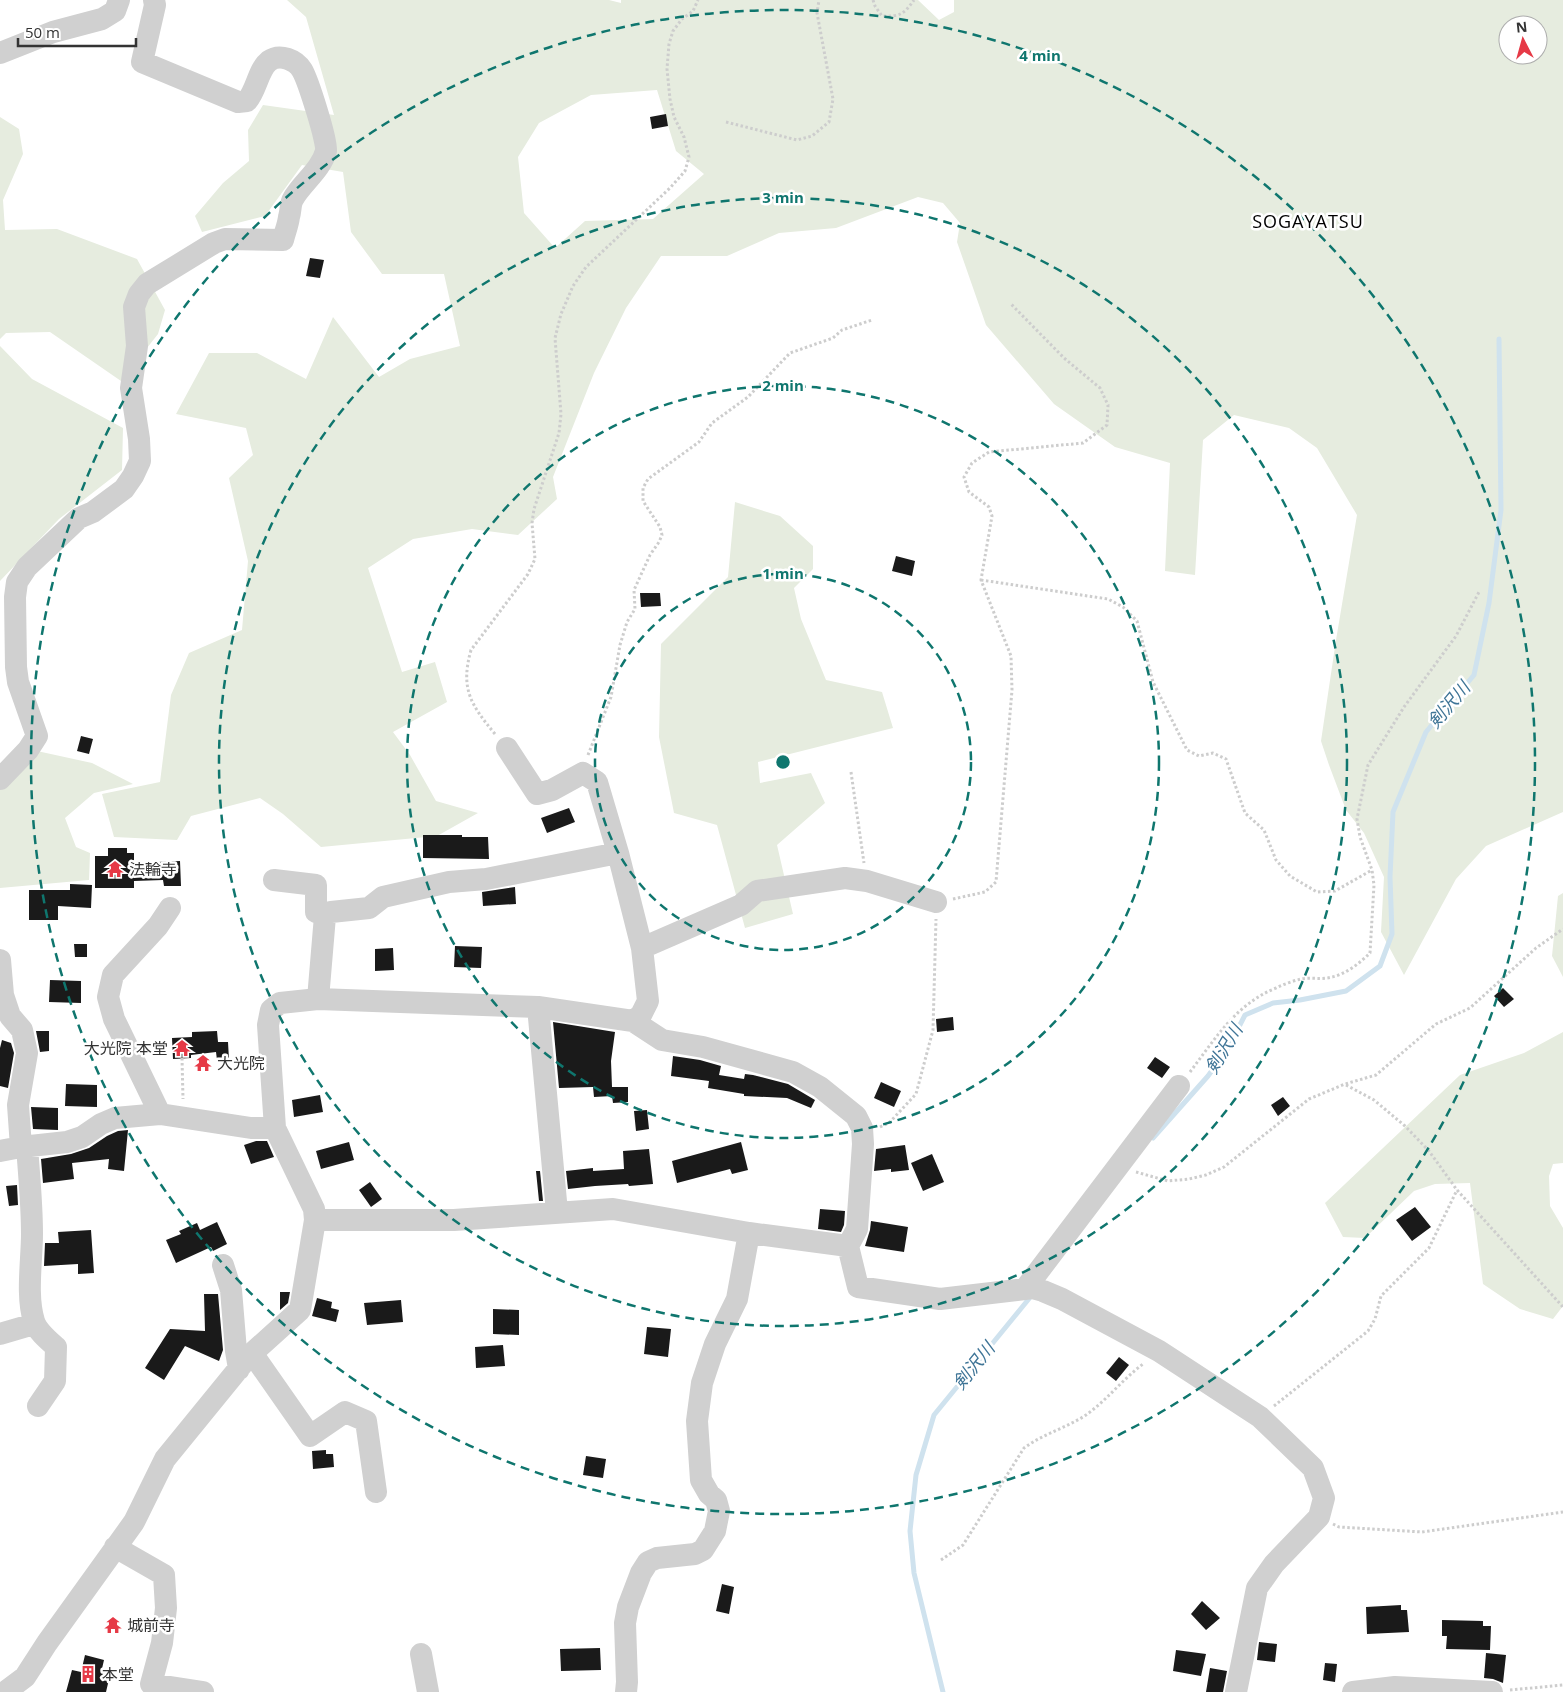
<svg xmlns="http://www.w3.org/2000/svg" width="1563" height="1692" viewBox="0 0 1563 1692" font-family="'Open Sans','Noto Sans JP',sans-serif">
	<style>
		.green { fill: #e6ecdf; fill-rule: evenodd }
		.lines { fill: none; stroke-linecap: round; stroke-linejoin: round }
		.stream { stroke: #cfe2ee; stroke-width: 5 }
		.building { fill: #1a1a1a }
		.path { stroke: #cdcdcd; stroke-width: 3; stroke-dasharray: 2.5 2.5; stroke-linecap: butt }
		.minor { stroke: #d0d0d0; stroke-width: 22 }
		.ring { fill: none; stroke: #0f766e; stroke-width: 2.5; stroke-dasharray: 9 6 }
		.labels { text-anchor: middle; stroke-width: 5; stroke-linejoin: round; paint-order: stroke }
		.poi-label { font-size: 16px; fill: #333; stroke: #fff; text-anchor: start }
		.neighbourhood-label { font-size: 18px; letter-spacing: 1px; fill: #000; stroke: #fff }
		.water-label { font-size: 18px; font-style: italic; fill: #3f7597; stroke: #fff }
		.centre { fill: #0f766e; stroke: #fff; stroke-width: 2.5 }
		.ring-label { font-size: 15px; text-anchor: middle; font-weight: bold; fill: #0f766e; stroke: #fff; stroke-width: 5; stroke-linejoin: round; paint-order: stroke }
	</style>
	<rect width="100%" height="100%" fill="#fff"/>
	<path class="green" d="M287 0H609L621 3V0H918L939 20 954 12V0H1563V812L1486 846 1456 879 1404 975 1381 932 1384 877 1364 833 1346 810 1329 765 1321 741 1336 640 1357 515 1317 448 1289 428 1234 415 1203 440 1195 575 1165 571 1170 463 1115 447 1054 404 986 325 957 242 960 223 943 203 918 197 836 228 779 233 727 256H661L626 308 594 373 553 477 557 499 518 535 472 529 413 539 368 568 402 672 435 662 447 702 393 732 410 755 436 801 478 813 437 836 321 847 283 814 260 798 191 816 177 840 114 837 102 794 160 782 171 695 189 653 242 630 248 561 229 478 253 455 246 428 176 414 209 353H257L306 379 333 317 379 377 410 359 460 346 444 274H382L351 232 343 172 302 165 265 216 202 232 195 216 223 183 249 161 248 130 263 105 334 115 306 17ZM1508 25H1538V55H1508ZM657 90 676 151 704 174 653 219 585 221 555 248 524 213 518 157 539 123 591 95Z
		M0 117 19 129 23 154 3 200 5 230 57 229 137 259 165 310 158 334 121 381 50 332 6 333 0 339Z
		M0 346 32 379 123 428 122 470 59 519 0 581Z
		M735 502 780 516 813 546V569L794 588 801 619 826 680 882 692 893 728 758 762 760 783 811 773 825 803 777 845 793 914 745 928 717 825 674 813 659 737 661 644 728 577Z
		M37 751 92 763 133 784 94 793 65 818 76 847 90 853 89 880 0 888V786Z
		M1563 893V977L1552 956 1558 896Z
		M1563 1032V1163L1553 1164 1549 1176 1550 1206 1563 1228V1306L1553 1319 1520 1309 1483 1284 1470 1183 1435 1184 1414 1191 1365 1238 1343 1237 1325 1203 1460 1075 1524 1053Z"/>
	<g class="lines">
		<path class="stream" d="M1153 1138 1208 1076 1228 1048 1245 1015 1273 1003 1300 1000 1346 991 1380 966 1392 934 1390 877 1393 812 1426 732 1474 675 1489 603 1501 510 1499 339
			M943 1692 914 1573 910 1531 916 1475 934 1415 1032 1295"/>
	</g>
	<path class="building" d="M666 114 668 126 652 129 650 117Z
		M310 258 324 260 320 278 306 276Z
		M896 556 915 561 912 576 892 571Z
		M640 593H660L661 606 641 607Z
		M81 736 93 739 89 754 77 751Z
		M569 808 575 822 547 833 541 818Z
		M423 835H462V837H488L489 859 423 858Z
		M108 848H127V853H134V863L180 861 181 886H164L163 880 134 881V888H95V856H108Z
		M70 884 92 885 91 908 58 906V920H29V890H70Z
		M515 887 516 904 483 906 482 892Z
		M74 944H87V957H75Z
		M455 946 482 947 481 968 454 967Z
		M393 948 394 970 375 971V949Z
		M50 980 81 981V1003L49 1002Z
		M1503 988 1514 999 1504 1007 1494 996Z
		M953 1017 954 1030 937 1032 936 1019Z
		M553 1022 615 1032 611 1061 612 1087H628V1102L613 1103 612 1096 594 1097 593 1087 559 1088Z
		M36 1031H49V1051L40 1052Z
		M217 1031 218 1042H228L229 1060H217L216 1052 191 1055V1058L173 1059 172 1038 192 1037V1032Z
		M2 1040 11 1043 14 1053 8 1088 0 1086V1048Z
		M673 1056 700 1060 721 1066 719 1075 744 1079 745 1074 753 1075 788 1084 815 1100 811 1108 787 1098 744 1096V1094L708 1088 709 1081 671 1076Z
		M1155 1057 1170 1067 1162 1078 1147 1068Z
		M881 1082 901 1091 894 1107 874 1098Z
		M66 1084 97 1085V1107L65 1106Z
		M320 1095 323 1112 294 1117 292 1100Z
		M1283 1097 1290 1106 1278 1116 1271 1105Z
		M31 1107 58 1108V1130L33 1129Z
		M647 1110 649 1129 636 1131 634 1111Z
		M128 1130 124 1171 108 1169 109 1159 72 1163 74 1179 43 1183 41 1159 71 1154 89 1148 107 1136 118 1131Z
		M256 1141H267L274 1157 251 1164 244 1145Z
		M349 1142 354 1160 321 1169 316 1151Z
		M741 1142 748 1170 732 1174 730 1169 677 1183 672 1161Z
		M905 1145 909 1170 891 1172V1169L874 1171 876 1149Z
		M649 1149 653 1184 629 1186 628 1184 595 1186 568 1189 566 1171 593 1168V1171L624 1169 623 1151Z
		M932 1154 944 1182 923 1191 911 1163Z
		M536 1171H540L543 1201H539Z
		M370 1182 382 1199 371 1207 359 1190Z
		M17 1185 18 1205 9 1206 6 1186Z
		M1415 1207 1431 1227 1412 1241 1396 1220Z
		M820 1209 845 1211 844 1225 841 1232 818 1229Z
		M871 1221 908 1227 904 1252 865 1246 870 1230Z
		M217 1222 227 1244 213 1251 211 1247 176 1263 166 1240 181 1234 179 1231 197 1223 200 1230Z
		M91 1230 94 1273 78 1274V1264L44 1266 45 1243H59L58 1232Z
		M280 1292H290L288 1303 280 1310Z
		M204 1294H218L223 1350 219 1361 185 1346 164 1380 145 1368 170 1329 205 1331Z
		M317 1298 332 1302 331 1308 339 1310 336 1322 312 1316Z
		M401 1300 403 1322 367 1325 364 1303Z
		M493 1309 519 1310V1335L493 1334Z
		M647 1327 671 1329 668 1357 644 1354Z
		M503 1345 505 1366 476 1368 475 1347Z
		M1119 1357 1129 1365 1116 1381 1106 1373Z
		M326 1450V1454H333L334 1467 313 1469 312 1451Z
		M586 1456 606 1459 603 1478 583 1475Z
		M722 1584 734 1587 729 1614 716 1611Z
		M1202 1601 1220 1618 1206 1630 1191 1614Z
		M1401 1605V1610H1407L1409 1632 1367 1634 1366 1607Z
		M1442 1620 1483 1621V1626H1491L1490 1650 1446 1649 1447 1636H1442Z
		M1259 1642 1277 1644 1275 1662 1257 1660Z
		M600 1648 601 1670 561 1671 560 1649Z
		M1176 1650 1206 1654 1201 1676 1173 1671Z
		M1486 1653 1506 1655 1503 1683 1493 1679 1484 1678Z
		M85 1655 104 1660 101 1673 110 1675 106 1692H66L72 1670 81 1672Z
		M1325 1663 1337 1664 1335 1682 1323 1680Z
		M1210 1668 1227 1671 1223 1692H1206Z"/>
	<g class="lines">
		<path class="path" d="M873 0 875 6 882 16C900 17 904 14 914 0
			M726 122 797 140 812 136 829 122 833 99 817 13 819 0
			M981 580 1108 599 1123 607 1137 621 1153 682 1187 750 1199 756 1213 753 1226 759 1245 813 1264 830 1276 860 1290 876 1317 892 1335 891 1372 870
			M495 734C471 705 460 689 471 650L528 574 535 559 532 523 534 509 559 433 561 414 555 338 561 314 573 286 586 267 670 188 685 171 689 157 684 137 674 117 670 99 667 69 669 44 673 31 682 19 693 11 698 0
			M588 755 611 697 620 645 627 622 635 609 634 590 650 555 659 542 662 535 660 527 643 501V488L648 479 699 442 712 423 748 397 790 353 833 338 842 330 872 320
			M851 772 864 863
			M953 899 985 892 996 882 1012 690 1011 656 981 580 992 516 989 507 969 492 964 477 972 463 989 452 1083 443 1107 425 1108 405 1100 388 1064 358 1011 304
			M182 1058 183 1099
			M1190 1072C1215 1039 1236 1004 1276 988 1284 984 1293 981 1301 979 1311 977 1322 980 1332 977 1346 974 1360 963 1370 953L1374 885 1372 870 1360 837 1357 819 1368 765 1404 707 1456 636 1479 592
			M1346 1085 1374 1100 1405 1126 1429 1151 1457 1190 1563 1307
			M880 1127 889 1123 916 1094 933 1030 936 919
			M1136 1172 1168 1181 1189 1179 1206 1175 1224 1167 1309 1099 1345 1084 1376 1075 1436 1024 1470 1008 1536 948 1563 929
			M1274 1406 1368 1331 1375 1319 1381 1296 1429 1248 1457 1190
			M1333 1524 1339 1527 1422 1532 1563 1512
			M941 1560 963 1545 1024 1448C1043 1434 1066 1428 1086 1415 1107 1400 1123 1379 1143 1364
			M1510 1690 1563 1685"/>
		<path class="minor" d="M0 53 53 32 102 19 115 11 119 0
			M507 748 537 794 552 790 583 773 597 782 618 853 642 948 648 1001 641 1015 633 1021
			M0 779 28 750 37 736 18 682 16 667 15 597 17 582 27 567 79 518 93 512 124 489 133 476 140 461 139 439 131 388 137 346 134 307 139 294 147 284 214 243 225 239 283 240C285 232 288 225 289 217 291 211 290 204 293 199 302 183 321 170 326 151 328 143 308 80 302 70 296 60 280 53 269 61 258 70 257 89 247 101L238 102 142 62 155 5 154 0
			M274 880 316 885V912L325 916
			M642 948 741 905 757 891 845 878 867 881 936 902
			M0 960 3 995 10 1016 22 1030 27 1053 18 1105 21 1147
			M318 999 325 916 331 912 369 908 383 897 449 882 486 879 618 853
			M538 1007 557 1212
			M160 1114 114 1019 108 997 113 975 158 926 170 908
			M275 1128 268 1025 271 1010 280 1003 318 999 538 1007 633 1021 662 1040 703 1047 793 1072 820 1087 856 1116 862 1128 863 1144 857 1229 848 1246
			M27 1146C29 1175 32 1204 32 1234 32 1260 26 1296 34 1321 37 1331 48 1340 56 1347L55 1381 38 1406
			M0 1151 21 1147 67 1142 82 1137 101 1124 115 1118 160 1114 251 1128H275L314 1209 315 1220 300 1310 249 1356 165 1459 134 1522 47 1643 25 1677 5 1692
			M315 1220H454L613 1209 749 1233 848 1246 858 1287 940 1299 1025 1289 1032 1288 1043 1291 1062 1299 1159 1351 1260 1417 1313 1468 1324 1498 1319 1517 1274 1564 1257 1588 1236 1692
			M223 1265 231 1290 236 1351 239 1369
			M1025 1289 1179 1086
			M0 1334 34 1324
			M252 1353 310 1436 345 1412 366 1421 376 1492
			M115 1547 164 1575 166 1608 162 1643 151 1684 203 1692
			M421 1654 428 1692
			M626 1692 627 1682 625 1623 628 1607 641 1573 648 1562 657 1558 695 1554 703 1550 715 1531 719 1511 716 1500 709 1494 701 1480 697 1421 702 1383 715 1344 737 1299 749 1233
			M1353 1692 1395 1687 1492 1692"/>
	</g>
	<g class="ring">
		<circle cx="783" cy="762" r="188"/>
		<circle cx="783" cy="762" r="376"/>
		<circle cx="783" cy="762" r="564"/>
		<circle cx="783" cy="762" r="752"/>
	</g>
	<defs>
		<g id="temple-bare" transform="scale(1.35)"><path d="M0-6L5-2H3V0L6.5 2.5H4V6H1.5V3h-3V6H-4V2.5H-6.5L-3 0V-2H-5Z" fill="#e63946" stroke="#fff" stroke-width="2.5" paint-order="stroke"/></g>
		<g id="building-bare" transform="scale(1.35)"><path d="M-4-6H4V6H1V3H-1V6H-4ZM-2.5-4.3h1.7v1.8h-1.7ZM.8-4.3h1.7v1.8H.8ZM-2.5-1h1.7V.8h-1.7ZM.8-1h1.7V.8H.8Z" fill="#e63946" stroke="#fff" stroke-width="2.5" paint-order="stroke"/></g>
	</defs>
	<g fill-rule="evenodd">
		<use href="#temple-bare" x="115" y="869"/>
		<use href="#temple-bare" x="182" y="1048"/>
		<use href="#temple-bare" x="203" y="1063"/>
		<use href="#temple-bare" x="113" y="1625"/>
		<use href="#building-bare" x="88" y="1674"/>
	</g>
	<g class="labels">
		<g class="poi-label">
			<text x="129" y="875">法輪寺</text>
			<text x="168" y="1054" text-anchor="end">大光院 本堂</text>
			<text x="217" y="1069">大光院</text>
			<text x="127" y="1631">城前寺</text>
			<text x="102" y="1680">本堂</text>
		</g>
		<g class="neighbourhood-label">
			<text x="1308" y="228">SOGAYATSU</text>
		</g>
		<g class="water-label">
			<text transform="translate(1449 705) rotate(-50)" y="6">剣沢川</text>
			<text transform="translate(1224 1049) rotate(-59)" y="6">剣沢川</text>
			<text transform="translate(974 1366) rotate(-51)" y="6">剣沢川</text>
		</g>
	</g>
	<circle cx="783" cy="762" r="8" class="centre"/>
	<g class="ring-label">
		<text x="1040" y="61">4 min</text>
		<text x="783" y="203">3 min</text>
		<text x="783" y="391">2 min</text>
		<text x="783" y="579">1 min</text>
	</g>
	<g transform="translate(1523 40) rotate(354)"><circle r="24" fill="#ffffff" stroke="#adadad"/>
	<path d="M0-4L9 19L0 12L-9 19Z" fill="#e63946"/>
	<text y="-8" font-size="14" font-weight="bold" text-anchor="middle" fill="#333333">N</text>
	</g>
	<path d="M18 38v8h118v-8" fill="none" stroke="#333333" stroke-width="2.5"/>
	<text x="25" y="38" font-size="15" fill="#333333" stroke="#ffffff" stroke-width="4" paint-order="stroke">50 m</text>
</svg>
